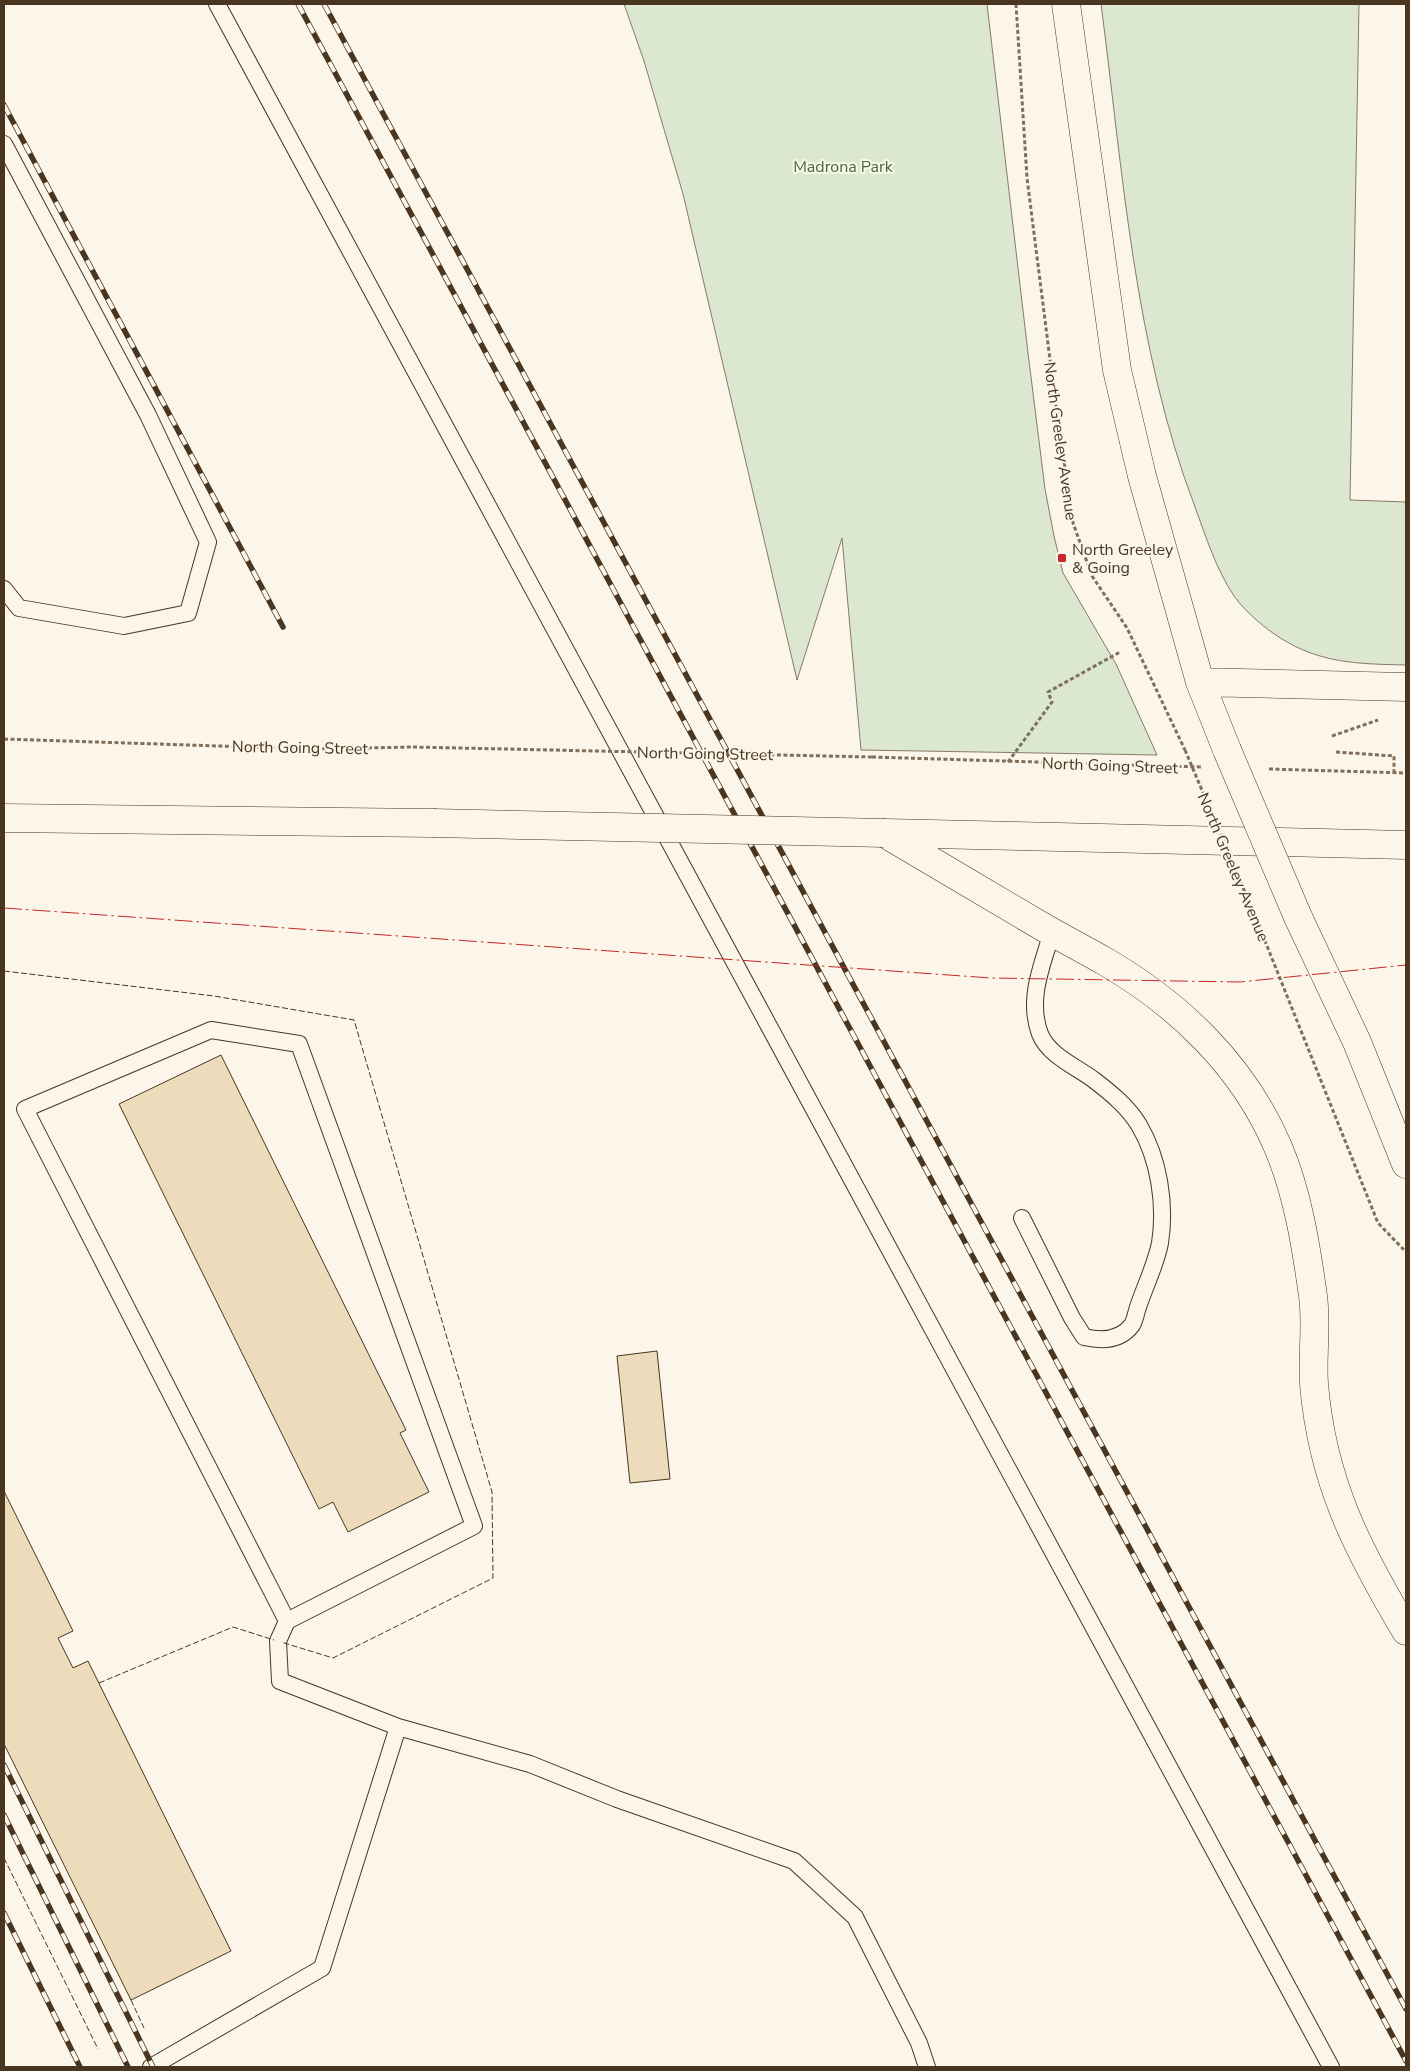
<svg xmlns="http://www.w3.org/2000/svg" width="1410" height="2071" viewBox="0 0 1410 2071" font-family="'Nunito Sans',sans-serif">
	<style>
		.green { fill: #dce7d0; stroke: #887966 }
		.building { fill: #ecdcbc; stroke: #4a3520 }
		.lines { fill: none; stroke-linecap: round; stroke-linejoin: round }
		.lane-casing { stroke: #4a3520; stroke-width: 18 }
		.secondary-casing { stroke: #4a3520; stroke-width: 29 }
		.path { stroke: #7f6f5c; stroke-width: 3; stroke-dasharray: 4 2.5; stroke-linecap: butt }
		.lane { stroke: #fbf6e9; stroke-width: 16 }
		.secondary { stroke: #fbf6e9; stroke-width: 28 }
		.rail-casing { stroke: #4a3520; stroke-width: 5.5 }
		.rail { stroke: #fbf6e9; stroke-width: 4; stroke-dasharray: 11; stroke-linecap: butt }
		.secondary-bridge-casing { stroke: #4a3520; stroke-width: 29; stroke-linecap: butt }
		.path-bridge { stroke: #7f6f5c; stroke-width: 3; stroke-dasharray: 4 2.5; stroke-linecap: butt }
		.secondary-bridge { stroke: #fbf6e9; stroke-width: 28 }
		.fence { stroke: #4a3520; stroke-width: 1; stroke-dasharray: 6 2.5; stroke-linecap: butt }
		.power { stroke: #c62828; stroke-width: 1; stroke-dasharray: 18 4 2.5 4; stroke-linecap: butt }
		.poi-dot { fill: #c62828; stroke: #fbf6e9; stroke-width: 2 }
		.labels { text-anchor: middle; stroke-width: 4; stroke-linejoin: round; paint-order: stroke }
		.park-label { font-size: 16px; fill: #436837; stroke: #fbf6e9 }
		.street-label { font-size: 16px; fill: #4a3520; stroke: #fbf6e9 }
		.poi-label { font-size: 16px; fill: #4a3520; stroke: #fbf6e9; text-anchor: start }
	</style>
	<rect width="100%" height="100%" fill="#fbf6e9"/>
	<path class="green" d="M624 4H987L1028 353 1045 489 1054 536 1063 573 1116 664 1157 755 861 750 842 538 797 680 683 194 644 61Z
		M1101 4H1359L1350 500 1406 502V665C1365 664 1326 664 1289 643 1271 634 1245 612 1234 596 1216 569 1206 537 1195 507 1134 347 1123 172 1101 4Z"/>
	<path class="building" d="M221 1055 406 1430 400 1433 429 1492 348 1532 333 1502 319 1509 119 1104Z
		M657 1351 670 1479 630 1483 617 1356Z
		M4 1491 73 1631 58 1638 73 1668 88 1661 231 1951 131 2000 4 1744Z"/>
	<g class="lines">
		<g class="lane-casing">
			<path id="lane" d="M217 4 1331 2067
				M4 144 148 415 208 542 188 613 124 626 19 608 4 589
				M1022 1218 1072 1318 1084 1337C1101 1341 1120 1341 1132 1325 1135 1320 1136 1313 1138 1307 1145 1286 1156 1264 1160 1243 1166 1204 1159 1159 1139 1125 1128 1107 1111 1093 1094 1080 1077 1067 1049 1056 1040 1034 1027 999 1042 966 1052 932
				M287 1621 474 1526 299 1044 211 1030 25 1109 287 1621 278 1641 280 1681 398 1727
				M151 2067 322 1968 398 1727 530 1764 617 1799 794 1861 855 1917 919 2043 927 2067"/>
		</g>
		<g class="secondary-casing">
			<path id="secondary" d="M1066 4 1117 370 1142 476 1200 682 1227 750
				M1200 682 1406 687
				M4 818 433 823
				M884 833C937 864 990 896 1043 927 1064 939 1085 950 1106 962 1180 1005 1244 1067 1278 1147 1298 1194 1306 1246 1313 1296 1317 1325 1312 1355 1314 1384 1322 1481 1357 1549 1406 1631
				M886 833 1406 845
				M1298 917 1357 1042 1406 1164"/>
		</g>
		<path class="path" d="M1016 4 1027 178 1055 399 1073 523 1092 576 1127 628 1185 750
			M1332 736 1378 720
			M4 739 311 749 413 747
			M1336 752 1394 756V772
			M872 757 1201 767
			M1008 762 1052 702 1048 692 1120 652
			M1269 769 1406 773
			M1255 916 1378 1223 1406 1252"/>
		<use href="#lane" class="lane"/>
		<use href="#secondary" class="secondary"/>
		<g class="rail-casing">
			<path id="rail" d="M298 4 1406 2061
				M324 4 1406 2009
				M4 105 283 627
				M4 1765 153 2067
				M4 1815 128 2067
				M4 1913 80 2067"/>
		</g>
		<use href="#rail" class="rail"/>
		<g class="secondary-bridge-casing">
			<path id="secondary-bridge" d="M1227 750 1298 917
				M433 823 884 833"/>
		</g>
		<path class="path-bridge" d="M413 747 872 757
			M1185 750 1255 916"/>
		<use href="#secondary-bridge" class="secondary-bridge"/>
		<path class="fence" d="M4 971 214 996 354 1020 492 1492 493 1578 333 1658 281 1642
			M99 1683 233 1627 274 1640
			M4 1858 98 2049
			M131 2000 144 2028"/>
		<path class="power" d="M4 908 991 978 1240 982 1406 965"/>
	</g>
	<rect class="poi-dot" x="1057" y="553" width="10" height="10" rx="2.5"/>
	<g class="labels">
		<g class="park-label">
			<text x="843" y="172">Madrona Park</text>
		</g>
		<g class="street-label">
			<text transform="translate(1061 441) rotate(82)" y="6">North Greeley Avenue</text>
			<text transform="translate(300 747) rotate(1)" y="6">North Going Street</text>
			<text transform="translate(705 753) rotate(1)" y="6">North Going Street</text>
			<text transform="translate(1110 765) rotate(2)" y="6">North Going Street</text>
			<text transform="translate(1234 867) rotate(67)" y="6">North Greeley Avenue</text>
		</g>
		<g class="poi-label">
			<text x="1072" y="555">North Greeley<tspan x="1072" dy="18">&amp; Going</tspan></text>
		</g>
	</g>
	<rect width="1410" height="2071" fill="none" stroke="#4a3520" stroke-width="10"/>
</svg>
